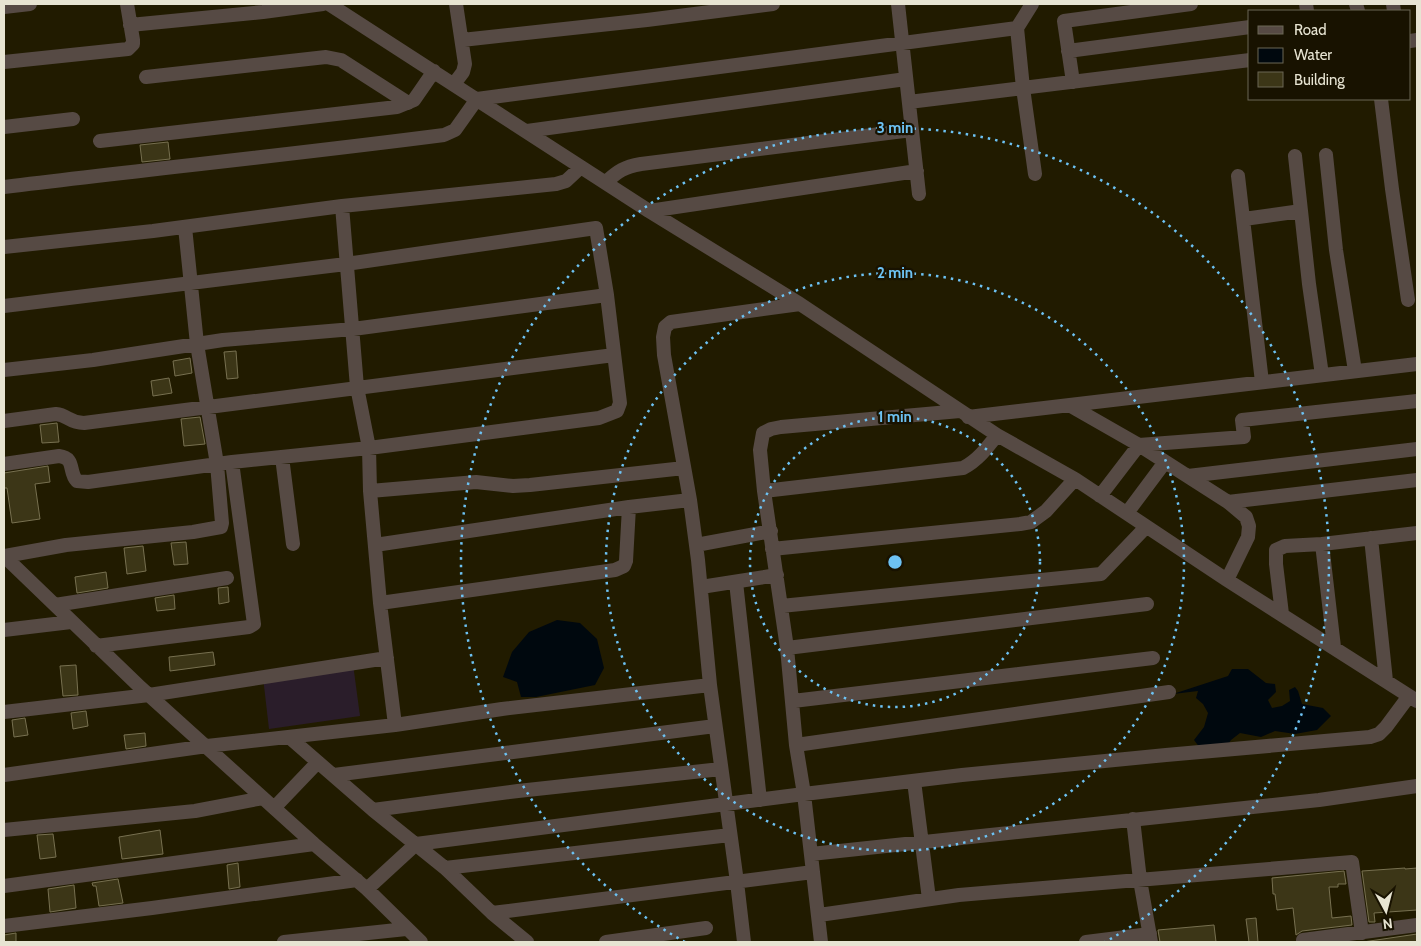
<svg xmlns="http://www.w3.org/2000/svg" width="1421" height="946" viewBox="0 0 1421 946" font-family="Cabin,sans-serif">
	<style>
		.education { fill: #2a1d2a }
		.water { fill: #00080e }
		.building { fill: #3c3617; stroke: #777050 }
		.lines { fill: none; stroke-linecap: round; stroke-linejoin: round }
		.street { stroke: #564a44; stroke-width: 14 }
		.ring { fill: none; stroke: #6dc2f3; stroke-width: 2.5; stroke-dasharray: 2.5 5 }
		.centre { fill: #6dc2f3; stroke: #181200; stroke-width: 2.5 }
		.ring-label { font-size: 15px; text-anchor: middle; font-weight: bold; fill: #6dc2f3; stroke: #181200; stroke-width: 4.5; stroke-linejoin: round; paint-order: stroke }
	</style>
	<rect width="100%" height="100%" fill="#211b00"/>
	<path class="education" d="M353 664 360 716 269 729 263 677Z"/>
	<path class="water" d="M557 620 580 623 597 639 604 668 595 685 536 697H521L517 682 503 677 512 652 529 632Z
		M1232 669H1248L1266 683 1275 684 1276 692 1268 700 1272 708 1282 706 1290 701 1289 690 1295 687 1298 691 1302 704 1323 708 1331 716 1317 730 1295 734 1275 731 1261 737 1240 733 1231 740 1227 746 1200 748 1194 740 1204 727 1208 713 1203 704 1196 698 1198 691 1173 694 1228 676Z"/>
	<path class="building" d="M168 142 170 159 142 162 140 145Z
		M236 351 238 378 227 379 224 352Z
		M190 358 192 373 175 376 173 361Z
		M169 378 172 393 153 396 151 381Z
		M200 417 205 444 184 446 181 419Z
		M57 423 59 442 42 443 40 425Z
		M48 466 50 482 35 484 40 519 12 523 7 488H4V473Z
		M186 542 188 564 174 565 171 543Z
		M143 546 146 571 127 574 124 548Z
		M106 572 108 588 77 593 75 577Z
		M228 587 229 602 219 604 218 588Z
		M174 595 175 609 157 611 155 598Z
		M213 652 215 665 170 671 169 657Z
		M76 665 78 695 63 696 60 666Z
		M86 711 88 726 73 729 71 713Z
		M25 718 28 735 14 737 12 720Z
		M145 733 146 746 126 749 124 735Z
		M160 830 163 854 122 859 119 837Z
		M53 834 56 857 40 859 37 835Z
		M238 863 240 887 229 889 227 865Z
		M1405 868V869L1417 868V910L1374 913 1375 922H1369L1362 871Z
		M1344 871 1346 884H1338V887H1329L1332 918 1351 916 1352 925 1302 931 1296 935 1293 908 1277 910 1275 894H1273L1272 878Z
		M118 879 123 903 99 906 96 886H93L92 883Z
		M74 885 76 908 50 912 48 889Z
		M1256 918 1258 942H1249L1246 919Z
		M1214 925 1216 942H1160L1158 930Z
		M16 933V942H4V935Z
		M1417 934V942H1353H1363Z"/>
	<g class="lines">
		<path class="street" d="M329 4 649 211 800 304 997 435 1075 479 1227 580 1417 701
			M898 4 919 194
			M1032 4 1017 28 1023 88 1035 174
			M1306 4 1307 11
			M1356 4 1358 11
			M1393 4 1394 11
			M4 7 30 4
			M130 25 263 12 323 4
			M462 40 647 20 773 4
			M1410 41 1417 40
			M1068 51 1250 27
			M4 62 128 49 133 44V40L127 4
			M146 77 326 57 341 60 408 103
			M1073 82 1064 21 1191 4
			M454 84 463 72 465 64 456 4
			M1381 99 1392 189 1408 300
			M909 102 1250 60
			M4 127 73 119
			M527 131 906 79
			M100 141 397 107 414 100 434 71
			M1326 155 1336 250 1355 371
			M1295 156 1309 284 1322 375
			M1238 176 1262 382
			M606 182C618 171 624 167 641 164L912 130
			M4 187C150 169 297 154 444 135L455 130 477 99 1017 28
			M342 206 357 387 369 448 370 491 380 603 395 725
			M649 211 917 171
			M1244 219 1301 211
			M4 247 153 231 342 206 556 184 566 181 581 167
			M4 306 346 264 596 228 607 295 620 403 617 411 599 418 369 448 232 462 88 482 77 481C68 472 76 458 59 456L4 464
			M4 370 93 360 223 340 353 329 607 295
			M1069 405 1139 445 1228 502 1246 517 1249 526 1248 537 1227 580
			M968 417 1417 364
			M4 421 56 414C68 415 69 423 84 423L614 355
			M282 457 293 544
			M1188 476 1417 449
			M370 491 476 482 513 486 530 485 684 468
			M764 491 963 468C978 460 987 448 997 435
			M1100 496 1139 445 1244 437 1242 420 1417 401
			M1228 502 1417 480
			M1127 513 1165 462
			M1371 538 1386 681
			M1322 544 1334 647
			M375 545 629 507 690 500
			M696 545 771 531
			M772 549 1020 524 1031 522 1046 511 1075 479
			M4 556 141 688 314 844 367 889 421 942
			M5 556 66 545 193 532 221 527 222 523 217 464 197 344 185 227
			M736 582 760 800
			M701 587 777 575
			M380 603 615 570 624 566 626 561 629 507
			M55 605 227 578
			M781 606 1101 574 1146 527
			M1282 614 1276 564V550L1285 546 1322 544 1417 533
			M4 630 71 622
			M96 646 249 627 254 624 232 462
			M787 648 1147 604
			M793 701 1153 658
			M4 712 149 695 387 658
			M289 737 373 810 445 868 492 913 527 942
			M796 745 1169 692
			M4 775 207 746 395 725 502 709 710 685
			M334 775 715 726
			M914 781 929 899
			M274 808 318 762
			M373 810 518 791 721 769
			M1133 819 1140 880 1151 942
			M4 830 195 811 263 798
			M811 854 1319 800 1417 786
			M445 868 730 835
			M4 886 314 844
			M367 889 416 844 804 794 962 775 1166 755 1370 737 1379 734 1386 727 1409 696
			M492 913 813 872
			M819 915 959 895 1352 862 1362 933
			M4 926 152 908 357 880
			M1303 940 1417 925
			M284 942 406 929
			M606 942 706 928
			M744 942 737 882 710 685 698 560 690 500 664 355 663 337 665 327 671 322 800 304
			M821 942 804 794 796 745 787 648 764 491 760 450 763 433 771 429 781 427 960 411
			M1086 942 1150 934"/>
	</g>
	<g class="ring">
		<circle cx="895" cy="562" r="145"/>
		<circle cx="895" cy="562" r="289"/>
		<path d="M685 942A434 434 0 1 1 1105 942"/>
	</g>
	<circle cx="895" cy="562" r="8" class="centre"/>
	<g class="ring-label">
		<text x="895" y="133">3 min</text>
		<text x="895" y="278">2 min</text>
		<text x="895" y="422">1 min</text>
	</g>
	<rect width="1421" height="946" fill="none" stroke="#e7e4d2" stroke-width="10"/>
	<rect x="1248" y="10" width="162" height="90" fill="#181200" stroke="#6b6654"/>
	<rect x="1258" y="26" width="25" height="8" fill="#564a44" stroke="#6b6654"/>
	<text x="1294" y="35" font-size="15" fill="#e7e4d2">Road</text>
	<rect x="1258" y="48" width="25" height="15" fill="#00080e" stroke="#6b6654"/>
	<text x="1294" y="60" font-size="15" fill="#e7e4d2">Water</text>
	<rect x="1258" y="72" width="25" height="15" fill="#3c3617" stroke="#6b6654"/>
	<text x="1294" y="85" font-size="15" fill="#e7e4d2">Building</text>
	<g transform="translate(1386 911) rotate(173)" stroke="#181200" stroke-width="4" paint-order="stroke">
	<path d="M0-4L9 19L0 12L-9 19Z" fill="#e7e4d2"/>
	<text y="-8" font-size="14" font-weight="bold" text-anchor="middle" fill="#e7e4d2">N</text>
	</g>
</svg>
